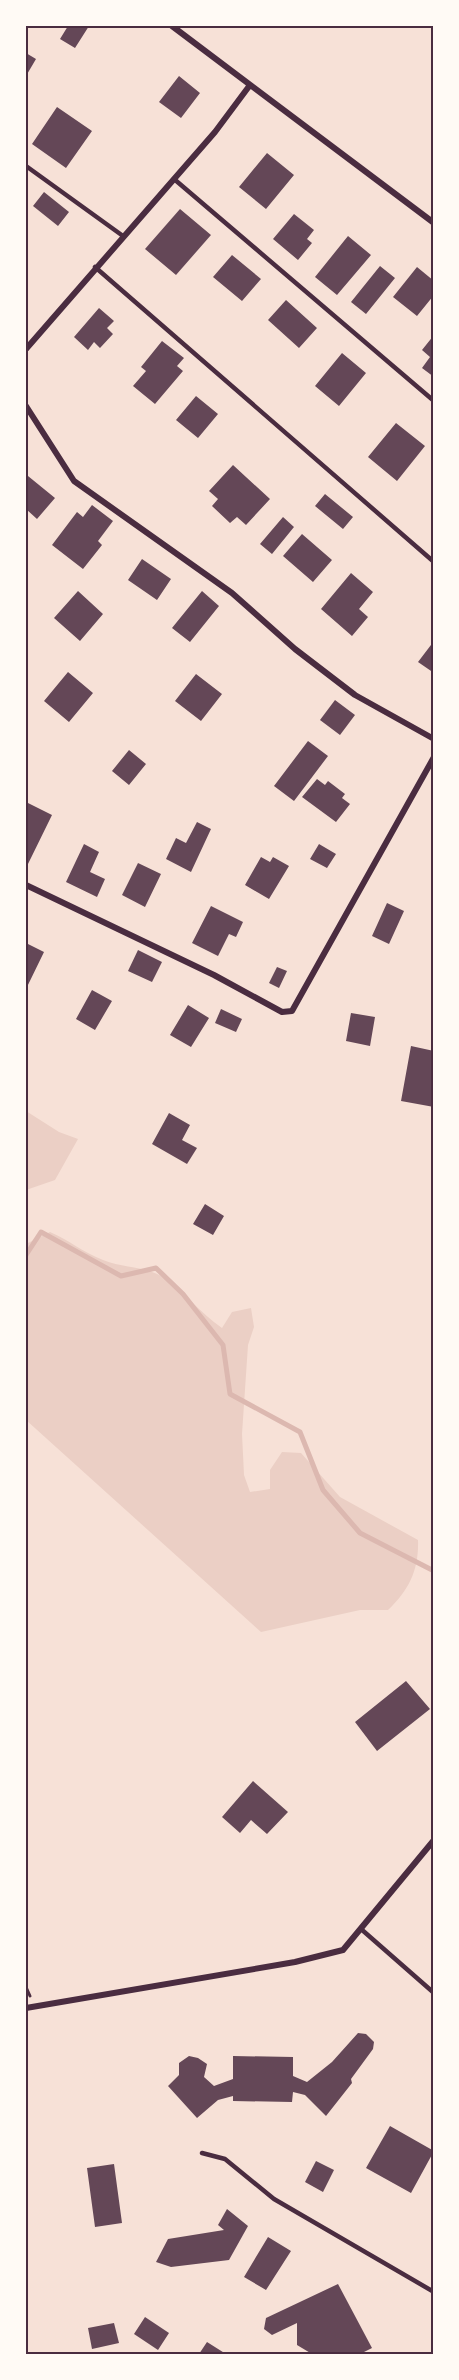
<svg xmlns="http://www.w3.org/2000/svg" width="459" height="2380" viewBox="0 0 459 2380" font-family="Literata,serif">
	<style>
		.green { fill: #ebcfc5 }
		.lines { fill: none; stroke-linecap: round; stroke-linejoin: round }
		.stream { stroke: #dcb8b0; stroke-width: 5 }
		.building { fill: #644757 }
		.path { stroke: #4a2c40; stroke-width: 3 }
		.service { stroke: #4a2c40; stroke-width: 4.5 }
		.minor { stroke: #4a2c40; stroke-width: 6 }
		.neatline { fill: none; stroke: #4a2c40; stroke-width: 2 }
	</style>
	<rect width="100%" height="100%" fill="#f7e1d7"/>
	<path class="green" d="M26 1111 59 1132 78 1139 55 1180 26 1190Z
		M50 1232C69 1240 84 1253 103 1260 123 1268 143 1266 161 1276 183 1290 200 1313 222 1328L232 1312 251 1308 254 1327 248 1345 242 1434 244 1475 250 1492 270 1489V1470L282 1452 301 1453 340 1497 418 1540C419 1570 409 1590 388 1610H360L261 1632 26 1420V1244Z"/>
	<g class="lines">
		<path class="stream" d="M26 1255 41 1232 121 1276 156 1268 183 1294 223 1345 230 1394 300 1432 323 1490 360 1533 434 1571"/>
	</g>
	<path class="building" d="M68 26H89L75 48 60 39Z
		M26 53 36 59 26 76Z
		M179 76 200 93 181 118 159 102Z
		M57 107 92 131 66 168 32 144Z
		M267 153 294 175 266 209 239 187Z
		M44 192 69 212 58 226 33 206Z
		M180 209 211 235 176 275 145 249Z
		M294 214 314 230 307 239 312 243 298 260 273 239Z
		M348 236 371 255 337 295 315 277Z
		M232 255 261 279 242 301 213 277Z
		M380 266 395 278 366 314 351 302Z
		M417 267 434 281V295L417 316 393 297Z
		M286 300 317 328 299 348 268 320Z
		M99 308 114 321 107 328 113 334 100 348 94 342 88 350 74 337Z
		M434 335V377L422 368 430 357 422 350Z
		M162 341 184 358 177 366 183 371 155 404 133 386 146 371 141 367Z
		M342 353 366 373 339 406 315 386Z
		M196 396 218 414 198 438 176 420Z
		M396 423 425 446 397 481 368 457Z
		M233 465 270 499 246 525 237 517 230 523 212 506 218 499 209 491Z
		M28 476 55 498 37 519 26 509V480Z
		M325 494 353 517 343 529 315 506Z
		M92 505 113 521 98 541 102 545 83 569 52 545 77 512 83 517Z
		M283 517 294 527 272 554 260 544Z
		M302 534 332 560 313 582 283 556Z
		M142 559 171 579 157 600 128 580Z
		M351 573 373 592 359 609 368 617 352 636 321 609Z
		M78 591 103 614 80 641 54 618Z
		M202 591 219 606 190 642 172 628Z
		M434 641V673L418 662Z
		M68 672 93 693 69 722 44 701Z
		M196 674 222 694 201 721 175 701Z
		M335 700 355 715 340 735 320 720Z
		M308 741 328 756 294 801 274 786Z
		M129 750 146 764 129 785 112 771Z
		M317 779 325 785 328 781 345 794 342 798 350 804 336 822 302 797Z
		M26 802 52 815 27 866 26 865Z
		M197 822 211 829 191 872 166 859 176 838 186 843Z
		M84 844 99 852 90 872 105 879 97 897 66 882Z
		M319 844 336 854 327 868 310 859Z
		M261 857 270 862 273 857 289 866 269 899 245 885Z
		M138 863 161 874 145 907 122 895Z
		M387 903 404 911 389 944 372 936Z
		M211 906 243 922 236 937 229 934 218 956 192 943Z
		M26 943 44 952 26 989Z
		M138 950 162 962 152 982 128 971Z
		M277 967 287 971 279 988 269 983Z
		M92 990 112 1001 95 1030 76 1019Z
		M188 1005 209 1018 191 1047 170 1035Z
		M221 1009 242 1019 236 1032 215 1023Z
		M351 1013 375 1017 370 1046 346 1041Z
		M411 1046 434 1051V1107L401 1101Z
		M169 1113 190 1125 182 1140 197 1148 187 1164 152 1144Z
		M205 1204 224 1216 213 1235 193 1224Z
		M406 1681 430 1709 377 1751 355 1722Z
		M253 1781 288 1812 267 1834 251 1820 240 1833 222 1817Z
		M358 2033 366 2034 374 2042 373 2049 351 2079 352 2083 326 2116 305 2095 293 2092 292 2102 233 2101V2096L218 2100 197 2118 168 2086 179 2075V2063L189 2056 198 2058 207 2064 204 2077 214 2086 233 2079V2056L293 2057V2076L307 2082 332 2062Z
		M390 2126 434 2151 411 2193 366 2168Z
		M316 2161 334 2170 323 2192 305 2182Z
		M114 2164 122 2223 95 2227 87 2168Z
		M227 2209 248 2226 229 2260 171 2267 156 2262 168 2239 224 2230 218 2225Z
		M268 2237 291 2251 266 2290 244 2277Z
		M338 2284 372 2348 360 2354H312L297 2345V2323L272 2335 264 2329 266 2318Z
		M145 2317 169 2333 158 2350 134 2334Z
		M114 2323 119 2343 92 2349 88 2328Z
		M207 2342 226 2354H199Z"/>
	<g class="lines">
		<path class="path" d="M26 1987 30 1996"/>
		<path class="service" d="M26 166 123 236
			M174 179 434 401
			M95 267 434 562
			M361 1929 434 1993
			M202 2153 225 2159 274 2199 434 2292"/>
		<path class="minor" d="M172 26 434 223
			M26 349 215 132 250 85
			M26 406 74 481 232 593 295 649 355 695 434 739
			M26 885 214 975 282 1012 292 1011 434 757
			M26 2008 295 1962 343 1950 434 1840"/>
	</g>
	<rect width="459" height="2380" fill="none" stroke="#fffaf5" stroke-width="54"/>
	<rect x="27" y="27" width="405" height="2326" class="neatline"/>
</svg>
